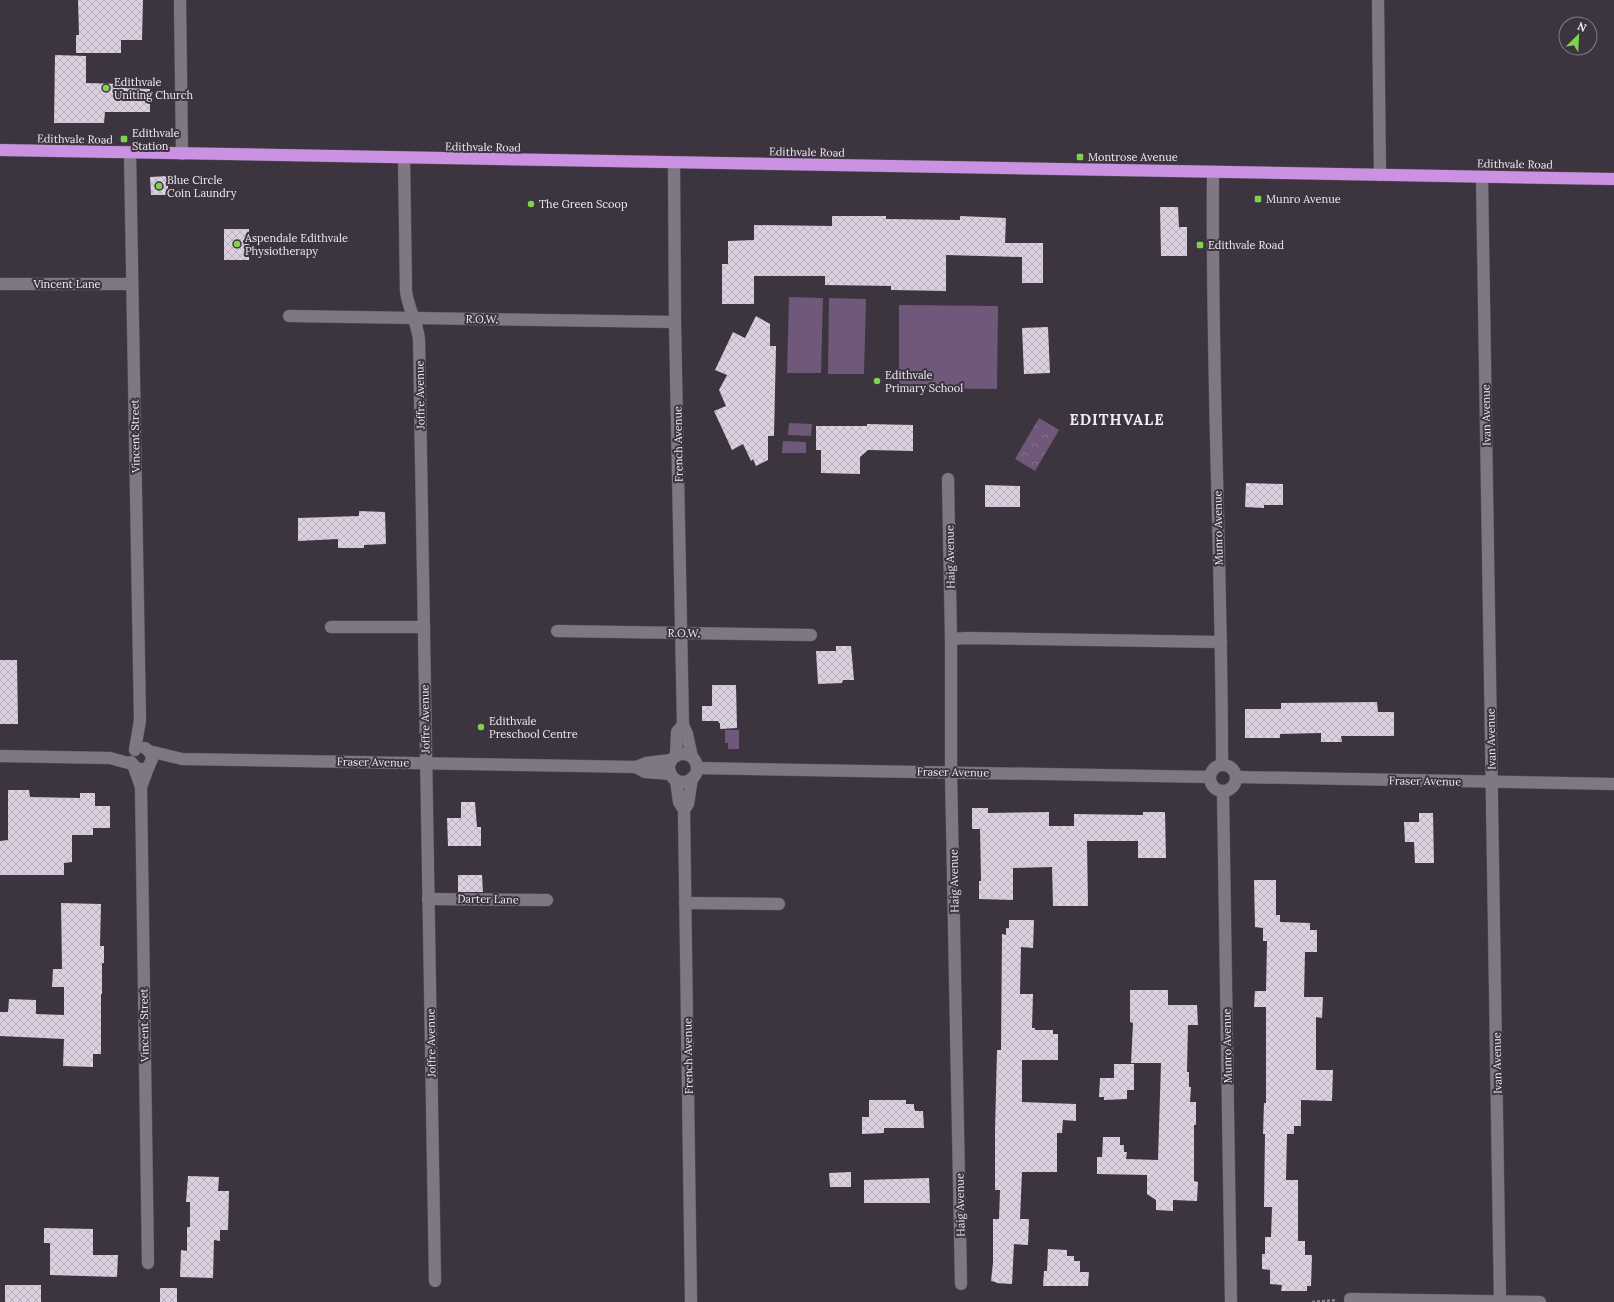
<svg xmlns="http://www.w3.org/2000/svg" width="1614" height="1302" font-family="Lora,serif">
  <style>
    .grass { fill: #6f5879 }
    .park { fill: url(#park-crowns) }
    .building { fill: url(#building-cross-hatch) }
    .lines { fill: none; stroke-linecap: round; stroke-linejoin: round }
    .minor-casing { stroke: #58525b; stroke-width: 13 }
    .highway-casing { stroke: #58525b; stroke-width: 13 }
    .path { stroke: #88818b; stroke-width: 2.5; stroke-dasharray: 3 2; stroke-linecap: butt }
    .minor { stroke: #7f7783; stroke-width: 12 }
    .highway { stroke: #cb92e3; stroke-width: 12 }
    .poi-dot { fill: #81d050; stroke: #3c343f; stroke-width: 1.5 }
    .labels { text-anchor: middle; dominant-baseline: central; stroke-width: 4; stroke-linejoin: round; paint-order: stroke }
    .poi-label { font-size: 11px; fill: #f0ebf3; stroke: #3c343f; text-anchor: start }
    .street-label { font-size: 11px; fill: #f0ebf3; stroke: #3c343f }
    .district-label { font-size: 15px; font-weight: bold; letter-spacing: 1px; fill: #f0ebf3; stroke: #3c343f }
  </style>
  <defs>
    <pattern id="park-crowns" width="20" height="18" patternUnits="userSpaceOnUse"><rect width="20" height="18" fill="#6f5879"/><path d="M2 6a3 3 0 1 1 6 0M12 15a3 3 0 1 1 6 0" fill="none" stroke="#84708c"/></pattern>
    <pattern id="building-cross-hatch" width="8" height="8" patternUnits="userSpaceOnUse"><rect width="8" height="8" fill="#dad0df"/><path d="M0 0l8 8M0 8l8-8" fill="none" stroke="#b6aeba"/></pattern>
  </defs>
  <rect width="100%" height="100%" fill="#3c343f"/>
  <g class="grass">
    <path d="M 789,297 L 823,298 L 821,373 L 787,373 Z"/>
    <path d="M 829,298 L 866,299 L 864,374 L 828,374 Z"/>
    <path d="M 899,305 L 998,306 L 997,389 L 899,388 Z"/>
    <path d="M 789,423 L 812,424 L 811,436 L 788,435 Z"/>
    <path d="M 783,441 L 806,442 L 806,453 L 782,453 Z"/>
    <path d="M 725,730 L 739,730 L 739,749 L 728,749 L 728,743 L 725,743 Z"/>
  </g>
  <path class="park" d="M 1039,418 L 1059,430 L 1035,471 L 1015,459 Z"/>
  <g class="building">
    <path d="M 78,0 L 143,0 L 142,40 L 121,40 L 121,53 L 76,53 L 76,35 L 79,35 Z"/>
    <path d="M 55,55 L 86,56 L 86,83 L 123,84 L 123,88 L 150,89 L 150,112 L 105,112 L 104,123 L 54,123 Z"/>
    <path d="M 168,176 L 168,195 L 151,195 L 150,177 Z"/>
    <path d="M 1160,207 L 1178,207 L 1179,227 L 1187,227 L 1187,256 L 1161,256 Z"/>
    <path d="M 832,216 L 886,216 L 886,219 L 960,220 L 960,216 L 1006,218 L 1005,243 L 1043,243 L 1043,283 L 1022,283 L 1022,257 L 946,255 L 946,291 L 891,290 L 891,286 L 825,285 L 825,276 L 754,276 L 754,304 L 722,304 L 722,264 L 728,264 L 728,241 L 754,240 L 754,225 L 832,226 Z"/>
    <rect x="224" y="229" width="25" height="31"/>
    <path d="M 756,316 L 770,324 L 770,346 L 776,346 L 774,436 L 768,436 L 768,460 L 756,466 L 753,459 L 751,461 L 743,444 L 732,450 L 714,411 L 726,406 L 719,390 L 727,375 L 715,370 L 733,332 L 745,338 Z"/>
    <path d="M 1048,327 L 1050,373 L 1024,374 L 1022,328 Z"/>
    <path d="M 867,424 L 913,425 L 913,451 L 868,450 L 860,457 L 860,474 L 821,473 L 821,450 L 816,450 L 816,426 L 867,426 Z"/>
    <path d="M 1246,483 L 1283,484 L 1283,505 L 1264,505 L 1264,508 L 1245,507 Z"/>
    <path d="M 985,485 L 1020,486 L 1020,507 L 985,507 Z"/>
    <path d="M 359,511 L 385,512 L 386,544 L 364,545 L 364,548 L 338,548 L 338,539 L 298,541 L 298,518 L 359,516 Z"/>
    <path d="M 836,646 L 851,646 L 854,680 L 843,680 L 842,683 L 818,684 L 816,651 L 836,651 Z"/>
    <path d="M 0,660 L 17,660 L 18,724 L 0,724 Z"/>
    <path d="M 712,685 L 736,685 L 737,728 L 720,729 L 720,723 L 719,723 L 718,721 L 702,721 L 702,706 L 712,706 Z"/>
    <path d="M 1377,702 L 1378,712 L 1394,712 L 1394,736 L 1341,736 L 1342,742 L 1321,742 L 1321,733 L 1280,734 L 1280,738 L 1245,738 L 1245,709 L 1281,709 L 1281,703 Z"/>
    <path d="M 8,790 L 29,790 L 30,797 L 80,798 L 80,793 L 95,793 L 95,806 L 110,806 L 110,828 L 93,828 L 93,835 L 72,835 L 72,862 L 64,863 L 64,875 L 0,875 L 0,841 L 8,840 Z"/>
    <path d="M 461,802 L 475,802 L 477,827 L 481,827 L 481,846 L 448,846 L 447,818 L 461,818 Z"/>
    <path d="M 972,808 L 988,808 L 988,813 L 1049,812 L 1049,826 L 1074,826 L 1074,814 L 1143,815 L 1143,812 L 1165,812 L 1166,858 L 1138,858 L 1138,841 L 1087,841 L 1088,906 L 1053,906 L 1052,867 L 1013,868 L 1013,900 L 979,899 L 979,881 L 981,881 L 980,829 L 972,829 Z"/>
    <path d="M 1419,813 L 1433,813 L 1434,863 L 1415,863 L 1414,842 L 1405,842 L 1404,822 L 1419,822 Z"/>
    <path d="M 458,875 L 482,875 L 483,892 L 458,892 Z"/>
    <path d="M 1254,880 L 1276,880 L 1276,915 L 1280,915 L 1280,922 L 1310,923 L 1310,930 L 1317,930 L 1317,952 L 1305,952 L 1304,997 L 1323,997 L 1322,1018 L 1316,1017 L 1316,1070 L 1333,1070 L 1332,1101 L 1301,1100 L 1301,1126 L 1294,1126 L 1294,1134 L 1287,1134 L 1286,1180 L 1298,1180 L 1298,1241 L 1305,1241 L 1305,1255 L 1312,1255 L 1311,1286 L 1307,1286 L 1307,1291 L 1281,1291 L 1282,1285 L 1270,1284 L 1270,1270 L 1262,1269 L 1262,1254 L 1265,1254 L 1265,1237 L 1271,1237 L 1272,1207 L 1264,1207 L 1265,1134 L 1263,1134 L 1264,1103 L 1266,1103 L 1266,1007 L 1254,1007 L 1255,991 L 1266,991 L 1267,941 L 1263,941 L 1263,928 L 1255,927 Z"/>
    <path d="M 61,903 L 101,904 L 100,946 L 104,946 L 104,963 L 102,963 L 102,994 L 101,994 L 101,1054 L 93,1054 L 93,1067 L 63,1066 L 64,1039 L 0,1036 L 0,1012 L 8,1012 L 9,999 L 36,1000 L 36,1014 L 64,1015 L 64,987 L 52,987 L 53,969 L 62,969 Z"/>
    <path d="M 1009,920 L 1034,920 L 1033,948 L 1021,947 L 1020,994 L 1033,994 L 1032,1028 L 1035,1028 L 1035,1030 L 1053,1030 L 1053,1034 L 1058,1034 L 1058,1060 L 1022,1060 L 1022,1102 L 1076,1104 L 1076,1121 L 1063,1120 L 1062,1133 L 1057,1133 L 1057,1172 L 1022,1172 L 1020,1219 L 1029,1219 L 1028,1245 L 1014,1244 L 1012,1284 L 996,1283 L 996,1282 L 991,1281 L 993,1263 L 993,1219 L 999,1219 L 1000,1190 L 995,1190 L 995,1131 L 997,1050 L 1001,1050 L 1002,934 L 1006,935 L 1006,928 L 1009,928 Z"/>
    <path d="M 1130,990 L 1168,990 L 1168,1005 L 1197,1005 L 1198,1025 L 1188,1025 L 1187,1072 L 1189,1072 L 1189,1087 L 1191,1087 L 1190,1102 L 1196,1102 L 1196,1125 L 1194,1125 L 1194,1181 L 1198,1182 L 1197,1201 L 1173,1200 L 1173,1211 L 1156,1210 L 1156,1200 L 1147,1194 L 1147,1175 L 1097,1174 L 1097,1157 L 1102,1157 L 1103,1137 L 1120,1137 L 1120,1145 L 1124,1145 L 1124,1152 L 1127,1152 L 1126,1159 L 1158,1160 L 1161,1063 L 1131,1063 L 1133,1023 L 1130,1022 Z"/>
    <path d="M 1114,1064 L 1134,1064 L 1134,1090 L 1127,1090 L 1127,1099 L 1104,1100 L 1104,1097 L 1099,1097 L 1100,1078 L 1114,1078 Z"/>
    <path d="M 869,1100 L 906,1100 L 906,1104 L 914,1104 L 914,1109 L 915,1109 L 915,1111 L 923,1111 L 924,1128 L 884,1128 L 884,1133 L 862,1134 L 862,1117 L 869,1117 Z"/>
    <path d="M 851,1172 L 851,1187 L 830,1187 L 829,1173 Z"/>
    <path d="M 188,1176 L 219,1177 L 218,1191 L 229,1191 L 228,1230 L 220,1230 L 220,1241 L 214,1240 L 213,1278 L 180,1277 L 181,1250 L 187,1251 L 187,1227 L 190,1227 L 190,1202 L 186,1202 Z"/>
    <path d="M 929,1178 L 930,1203 L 864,1203 L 864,1180 Z"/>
    <path d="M 44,1228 L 93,1229 L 93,1255 L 118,1255 L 117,1277 L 50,1275 L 50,1243 L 44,1243 Z"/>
    <path d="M 1048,1249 L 1067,1250 L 1067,1256 L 1074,1256 L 1074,1261 L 1080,1261 L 1080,1272 L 1089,1272 L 1088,1286 L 1043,1286 L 1044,1271 L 1047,1271 Z"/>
    <rect x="5" y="1285" width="36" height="17"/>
    <rect x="160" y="1288" width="17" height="14"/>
  </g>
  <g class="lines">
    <defs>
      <g id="minor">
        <path d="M 180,0 L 182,154"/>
        <path d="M 1378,0 L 1380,175"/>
        <path d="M 130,153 L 140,720 L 135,750"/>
        <path d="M 404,158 L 406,291 C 408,308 417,322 419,339 L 435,1281"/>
        <path d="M 674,163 L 675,322 L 683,725 L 687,734 L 692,757"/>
        <path d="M 1213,172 C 1211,369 1222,567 1222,764"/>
        <path d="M 1482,177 L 1500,1302"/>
        <path d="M 2,284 L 132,284"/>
        <path d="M 289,316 L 675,322"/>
        <path d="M 948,479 L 951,639 L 951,772 L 961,1284"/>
        <path d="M 331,627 L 424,627"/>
        <path d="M 557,631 L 811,635"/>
        <path d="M 951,639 L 967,638 L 1221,642"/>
        <path d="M 149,751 L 182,759 L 636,767 L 646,763 L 671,760"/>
        <circle cx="683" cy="768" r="14"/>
        <path d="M 0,756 L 110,758 L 132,764"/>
        <path d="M 676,756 L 677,732 L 683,725"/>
        <path d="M 131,762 L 137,769 L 144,769 L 148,768"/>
        <circle cx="1223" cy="778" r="13"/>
        <path d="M 134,767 L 141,787 L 148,1263"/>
        <path d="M 636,767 L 645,772 L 671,774"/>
        <path d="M 697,768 L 1209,777"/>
        <path d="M 1237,777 L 1614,784"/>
        <path d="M 676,780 L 679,802 L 684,810 L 691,1302"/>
        <path d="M 141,787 L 148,768 L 152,759 L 150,752 L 145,748"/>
        <path d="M 1223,791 L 1231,1302"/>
        <path d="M 684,810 L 688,804 L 692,778"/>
        <path d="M 428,899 L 547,900"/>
        <path d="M 685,903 L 779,904"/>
        <path d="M 1350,1299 L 1540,1302"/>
      </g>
      <path id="highway" d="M 0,150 L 1614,179"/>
    </defs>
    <use href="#minor" class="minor-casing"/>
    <use href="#highway" class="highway-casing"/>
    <path class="path" d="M 1312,1302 L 1337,1300"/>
    <use href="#minor" class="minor"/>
    <use href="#highway" class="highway"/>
  </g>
  <g class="poi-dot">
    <circle cx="106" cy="88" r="4"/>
    <rect x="120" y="135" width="8" height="8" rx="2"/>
    <rect x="1076" y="153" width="8" height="8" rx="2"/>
    <circle cx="159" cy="186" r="4"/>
    <rect x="1254" y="195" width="8" height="8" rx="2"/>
    <circle cx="531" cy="204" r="4"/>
    <circle cx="237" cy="244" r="4"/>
    <rect x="1196" y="241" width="8" height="8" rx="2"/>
    <circle cx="877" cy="381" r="4"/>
    <circle cx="481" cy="727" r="4"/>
  </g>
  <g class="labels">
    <g class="poi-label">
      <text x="114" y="82">Edithvale<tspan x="114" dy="13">Uniting Church</tspan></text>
      <text x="132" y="133">Edithvale<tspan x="132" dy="13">Station</tspan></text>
      <text x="1088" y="157">Montrose Avenue</text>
      <text x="167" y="180">Blue Circle<tspan x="167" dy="13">Coin Laundry</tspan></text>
      <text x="1266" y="199">Munro Avenue</text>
      <text x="539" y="204">The Green Scoop</text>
      <text x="245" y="238">Aspendale Edithvale<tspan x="245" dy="13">Physiotherapy</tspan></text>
      <text x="1208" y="245">Edithvale Road</text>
      <text x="885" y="375">Edithvale<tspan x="885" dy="13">Primary School</tspan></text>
      <text x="489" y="721">Edithvale<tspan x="489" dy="13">Preschool Centre</tspan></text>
    </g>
    <g class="street-label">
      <text transform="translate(75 139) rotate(1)">Edithvale Road</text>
      <text transform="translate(483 147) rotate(1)">Edithvale Road</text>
      <text transform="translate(807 152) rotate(1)">Edithvale Road</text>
      <text transform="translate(1515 164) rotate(1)">Edithvale Road</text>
      <text x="67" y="284">Vincent Lane</text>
      <text transform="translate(482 319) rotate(1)">R.O.W.</text>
      <text transform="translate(420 395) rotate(-91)">Joffre Avenue</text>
      <text transform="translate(1486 415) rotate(-91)">Ivan Avenue</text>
      <text transform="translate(135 436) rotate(-91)">Vincent Street</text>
      <text transform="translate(678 444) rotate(-91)">French Avenue</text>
      <text transform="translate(1218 528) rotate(-91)">Munro Avenue</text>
      <text transform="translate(950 557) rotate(-91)">Haig Avenue</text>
      <text transform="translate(684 633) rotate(1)">R.O.W.</text>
      <text transform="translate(425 719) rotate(-91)">Joffre Avenue</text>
      <text transform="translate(1491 739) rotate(-91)">Ivan Avenue</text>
      <text transform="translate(373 762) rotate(1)">Fraser Avenue</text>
      <text transform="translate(953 772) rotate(1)">Fraser Avenue</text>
      <text transform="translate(1425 781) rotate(1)">Fraser Avenue</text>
      <text transform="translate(954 881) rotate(-91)">Haig Avenue</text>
      <text transform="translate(488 899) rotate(1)">Darter Lane</text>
      <text transform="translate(144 1025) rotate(-91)">Vincent Street</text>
      <text transform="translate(431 1043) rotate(-91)">Joffre Avenue</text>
      <text transform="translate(1227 1046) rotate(-91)">Munro Avenue</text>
      <text transform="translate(688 1056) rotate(-91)">French Avenue</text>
      <text transform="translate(1497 1063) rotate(-91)">Ivan Avenue</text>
      <text transform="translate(960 1205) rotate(-91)">Haig Avenue</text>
    </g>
    <g class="district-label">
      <text x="1117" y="419">EDITHVALE</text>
    </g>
  </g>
  <g transform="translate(1578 36) rotate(24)"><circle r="19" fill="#3c343f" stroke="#847d87"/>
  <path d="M0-3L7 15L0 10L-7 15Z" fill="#81d050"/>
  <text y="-6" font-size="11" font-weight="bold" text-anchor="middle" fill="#f0ebf3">N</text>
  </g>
</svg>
